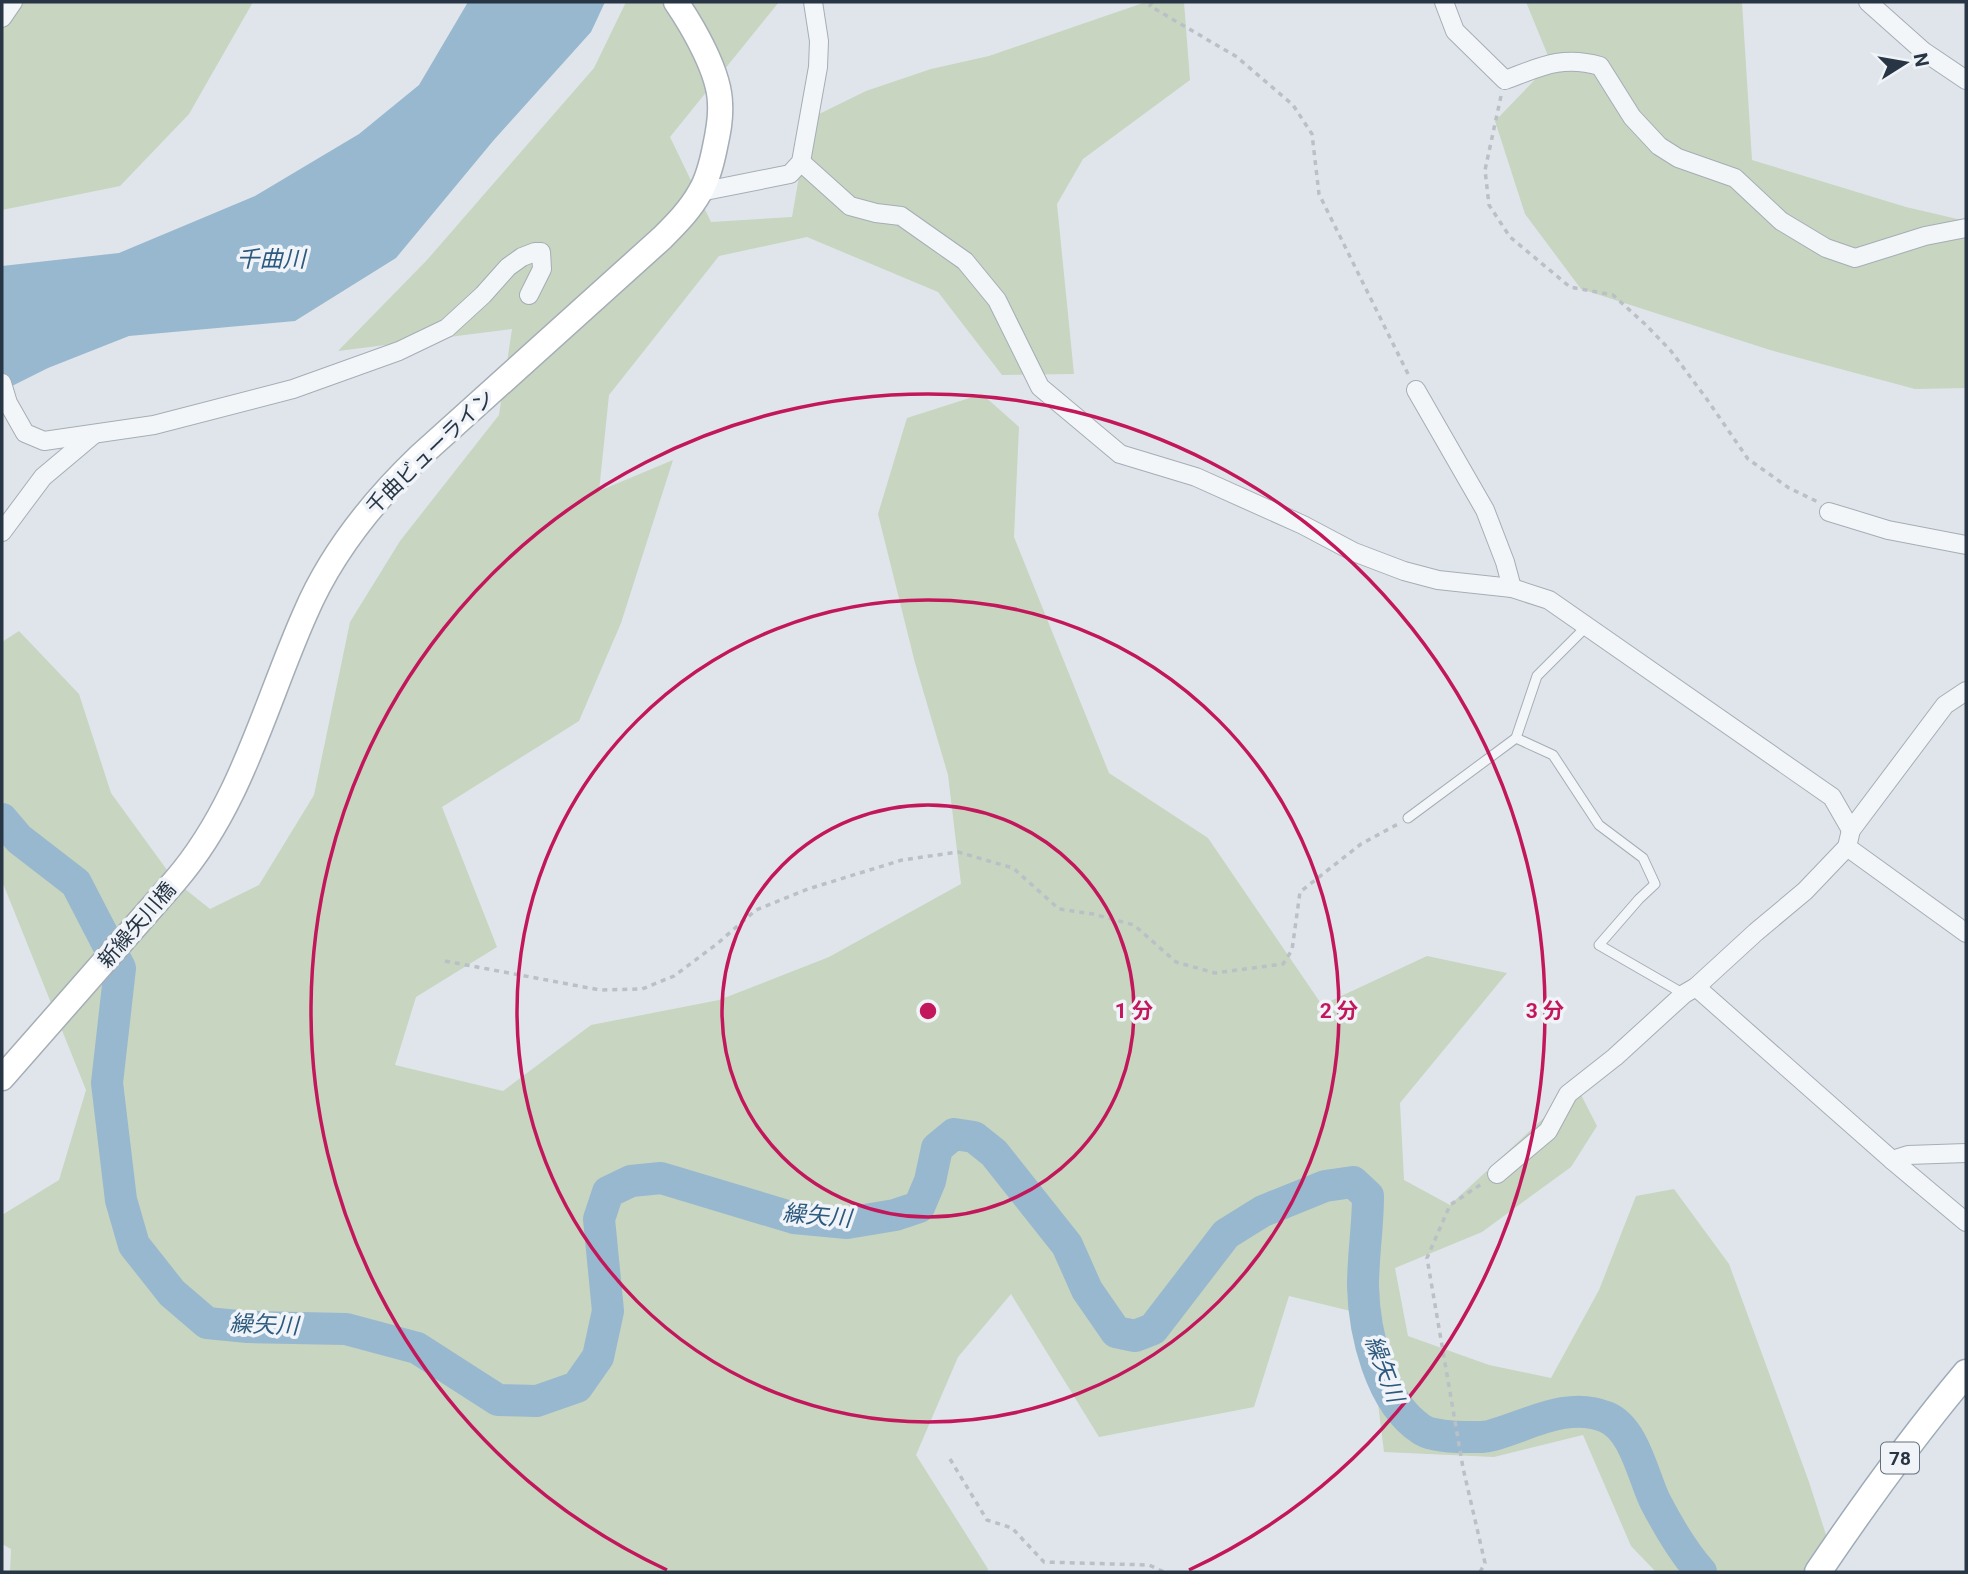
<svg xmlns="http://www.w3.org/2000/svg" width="1968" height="1574" font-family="Roboto,'Noto Sans JP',sans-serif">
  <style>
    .green { fill: #c8d5c0 }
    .water { fill: #97b8cf }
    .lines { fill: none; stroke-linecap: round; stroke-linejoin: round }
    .river { stroke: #97b8cf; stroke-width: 32 }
    .lane-casing { stroke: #a5adb6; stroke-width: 11 }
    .street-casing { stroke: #a5adb6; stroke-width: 20 }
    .secondary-casing { stroke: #a5adb6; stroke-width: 27 }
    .primary-casing { stroke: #9eabb8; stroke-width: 29 }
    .path { stroke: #bac0c6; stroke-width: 3.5; stroke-dasharray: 5 5; stroke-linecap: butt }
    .lane { stroke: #f3f6f8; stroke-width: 9 }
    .street { stroke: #f3f6f8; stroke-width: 18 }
    .secondary { stroke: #fff; stroke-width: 24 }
    .primary { stroke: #fff; stroke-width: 26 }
    .ring { fill: none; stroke: #c2185b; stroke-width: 3.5 }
    .labels { text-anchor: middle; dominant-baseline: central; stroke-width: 7; stroke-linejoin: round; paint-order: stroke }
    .shield { fill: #f0f4f8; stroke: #636e7a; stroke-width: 2 }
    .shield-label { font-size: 19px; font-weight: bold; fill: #273544 }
    .street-label { font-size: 21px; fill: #273544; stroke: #f0f4f8 }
    .water-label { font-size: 23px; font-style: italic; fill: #2c597d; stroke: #f0f4f8 }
    .centre { fill: #c2185b; stroke: #f0f4f8; stroke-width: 3.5 }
    .ring-label { font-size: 21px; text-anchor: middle; font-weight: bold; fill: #c2185b; stroke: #f0f4f8; stroke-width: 7; stroke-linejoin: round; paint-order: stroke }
  </style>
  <rect width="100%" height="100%" fill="#e0e5eb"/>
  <g class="green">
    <path d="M 2,2 L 253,2 L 189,114 L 120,186 L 2,210 Z"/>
    <path d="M 626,2 L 779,2 L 670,137 L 711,222 L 792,217 L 809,119 L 866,91 L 931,69 L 989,56 L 1146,2 L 1184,2 L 1190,80 L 1083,159 L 1057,204 L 1074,374 L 1002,375 L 938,292 L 807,237 L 719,256 L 609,395 L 599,491 L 673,460 L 621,623 L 579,721 L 442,807 L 497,947 L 416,997 L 395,1065 L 503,1091 L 591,1025 L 719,1000 L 829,957 L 961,884 L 948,775 L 915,663 L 878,514 L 907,418 L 982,394 L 1019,427 L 1014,537 L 1109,773 L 1208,838 L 1322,1005 L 1427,956 L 1507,973 L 1400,1103 L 1404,1180 L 1450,1205 L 1577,1087 L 1597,1126 L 1571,1167 L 1482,1232 L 1395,1268 L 1408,1336 L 1489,1365 L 1551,1378 L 1599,1290 L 1636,1196 L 1674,1189 L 1729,1264 L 1809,1482 L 1838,1572 L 1656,1572 L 1631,1546 L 1583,1435 L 1494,1457 L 1384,1452 L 1367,1315 L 1289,1296 L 1254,1407 L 1099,1437 L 1011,1294 L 958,1357 L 916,1455 L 988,1569 L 987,1572 L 10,1572 L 11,1549 L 2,1544 L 2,1215 L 59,1180 L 86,1090 L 2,881 L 2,642 L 19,631 L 79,694 L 111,793 L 175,881 L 210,909 L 259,885 L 314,795 L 350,622 L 400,541 L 499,415 L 512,329 L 338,351 L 427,260 L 594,68 Z"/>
    <path d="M 1526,2 L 1742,2 L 1752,160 L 1906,207 L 1966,221 L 1966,388 L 1915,389 L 1770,350 L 1581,289 L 1525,214 L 1495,121 L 1551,63 Z"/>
  </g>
  <path class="water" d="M 468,2 L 605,2 L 591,32 L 493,141 L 396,258 L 295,321 L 129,336 L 48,368 L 2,391 L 2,266 L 119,253 L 255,196 L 359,134 L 419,85 Z"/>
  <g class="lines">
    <path class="river" d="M 2,819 L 19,839 L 76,883 L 120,968 L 107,1083 L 121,1200 L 134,1245 L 172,1293 L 207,1323 L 248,1327 L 346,1329 L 417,1348 L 498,1400 L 537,1401 L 577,1387 L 598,1357 L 608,1311 L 599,1219 L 608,1192 L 631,1181 L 661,1178 L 794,1218 L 847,1223 L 895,1215 L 919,1207 L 930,1181 L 937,1148 L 954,1134 L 974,1137 L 994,1153 L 1067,1245 L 1087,1290 L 1116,1332 L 1135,1336 L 1153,1329 L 1226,1234 L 1263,1211 L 1325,1186 L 1353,1182 L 1368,1196 C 1368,1226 1363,1256 1363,1286 C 1364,1332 1380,1402 1421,1429 C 1430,1436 1455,1437 1467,1437 C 1476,1437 1485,1438 1493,1435 C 1529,1425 1568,1401 1606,1417 C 1634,1428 1643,1476 1655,1501 C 1668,1526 1683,1552 1701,1572"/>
    <defs>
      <g id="lane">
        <path d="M 1516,738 L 1553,755 L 1599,825 L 1643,858 L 1655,884 L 1639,899 L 1599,945 L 1684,994"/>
        <path d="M 1408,818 L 1516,738 L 1537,676 L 1586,627"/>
      </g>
      <g id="street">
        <path d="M 1444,2 L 1455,31 L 1505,80 C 1540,67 1562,55 1600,66 L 1632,117 L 1659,146 L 1678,158 L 1735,178 L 1781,221 L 1826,248 L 1855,258 L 1925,236 L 1966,228"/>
        <path d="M 1868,2 L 1923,51 L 1966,80"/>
        <path d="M 2,18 L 13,2"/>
        <path d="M 801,162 L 850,206 L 876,213 L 901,216 L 965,261 L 997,300 L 1040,387 L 1120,454 L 1196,477 L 1303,525 L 1354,552 L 1404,571 L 1438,580 L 1512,588 L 1549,600 L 1832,797 L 1851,830"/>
        <path d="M 700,192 L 790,174 L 801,162 L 818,67 L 819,41 L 813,2"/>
        <path d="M 2,383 L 8,403 L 25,433 L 44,441 L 154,425 L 293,389 L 399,351 L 447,328 L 483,295 L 508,267 L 522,257 L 535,252 L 541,252 L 542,269 L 529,295"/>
        <path d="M 1416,390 L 1485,510 L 1505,562 L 1512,588"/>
        <path d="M 1829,512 L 1888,530 L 1966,545"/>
        <path d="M 2,532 L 43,477 L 93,435"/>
        <path d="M 1847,847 L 1966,933"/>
        <path d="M 1696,987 L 1892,1160 L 1966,1222"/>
        <path d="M 1892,1160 L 1908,1155 L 1966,1153"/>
        <path d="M 1497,1174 L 1548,1131 L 1568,1094 L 1615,1057 L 1684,994 L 1696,987 L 1756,932 L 1805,891 L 1847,847 L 1851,830 L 1945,705 L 1966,691"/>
      </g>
      <path id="secondary" d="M 2,1078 L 175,881 C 241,805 265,704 305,614 C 331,553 373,501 420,456 L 662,238 C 676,224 690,210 700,192 C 708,179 712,162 715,147 C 718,133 721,119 720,104 C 720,73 693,27 676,2"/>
      <path id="primary" d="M 1818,1572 C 1864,1504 1913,1436 1966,1373"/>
    </defs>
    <use href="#lane" class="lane-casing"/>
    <use href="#street" class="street-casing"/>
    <use href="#secondary" class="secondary-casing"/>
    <use href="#primary" class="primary-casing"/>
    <g class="path">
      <path d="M 1152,2 L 1150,6 L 1237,57 L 1293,105 L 1312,134 L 1319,194 L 1409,376"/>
      <path d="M 1501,96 L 1485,170 L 1489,205 L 1510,237 L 1570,287 L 1613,295 L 1646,325 L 1671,351 L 1706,398 L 1748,459 L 1789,488 L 1818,502"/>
      <path d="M 445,961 L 600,990 L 642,989 L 674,976 L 718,943 L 756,910 L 808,889 L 902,860 L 958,852 L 1013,868 L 1059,909 L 1093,914 L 1134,925 L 1176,962 L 1215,973 L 1283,964 L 1292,950 L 1300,892 L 1361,844 L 1398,824"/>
      <path d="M 950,1459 L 987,1520 L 1012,1528 L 1044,1562 L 1149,1565 L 1164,1572"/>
      <path d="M 1480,1572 L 1485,1563 L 1463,1468 L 1427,1258 L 1450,1205 L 1483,1183"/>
    </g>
    <use href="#lane" class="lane"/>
    <use href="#street" class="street"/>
    <use href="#secondary" class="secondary"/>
    <use href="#primary" class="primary"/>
  </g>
  <g class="ring">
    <circle cx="928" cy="1011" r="206"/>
    <circle cx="928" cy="1011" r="411"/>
    <path d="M667 1570A617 617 0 1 1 1189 1570"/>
  </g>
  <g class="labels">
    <rect class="shield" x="1881" y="1442.5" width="38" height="31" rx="5"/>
    <g class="shield-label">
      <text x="1900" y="1458">78</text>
    </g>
    <g class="street-label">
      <text transform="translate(430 452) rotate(-44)">千曲ビューライン</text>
      <text transform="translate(137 925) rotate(-49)">新繰矢川橋</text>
    </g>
    <g class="water-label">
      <text x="271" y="259">千曲川</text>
      <text transform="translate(817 1216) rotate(5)">繰矢川</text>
      <text transform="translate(264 1325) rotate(2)">繰矢川</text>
      <text transform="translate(1384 1369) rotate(69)">繰矢川</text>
    </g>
  </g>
  <circle cx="928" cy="1011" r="10" class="centre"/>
  <g class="ring-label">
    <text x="1134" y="1018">1 分</text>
    <text x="1339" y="1018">2 分</text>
    <text x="1545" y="1018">3 分</text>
  </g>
  <rect width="1968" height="1574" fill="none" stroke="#273544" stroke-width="7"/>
  <g transform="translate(1905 63) rotate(79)" stroke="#f0f4f8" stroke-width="5" paint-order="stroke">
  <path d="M0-5L12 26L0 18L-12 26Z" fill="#273544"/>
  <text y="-10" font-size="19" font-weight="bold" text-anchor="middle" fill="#273544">N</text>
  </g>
</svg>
